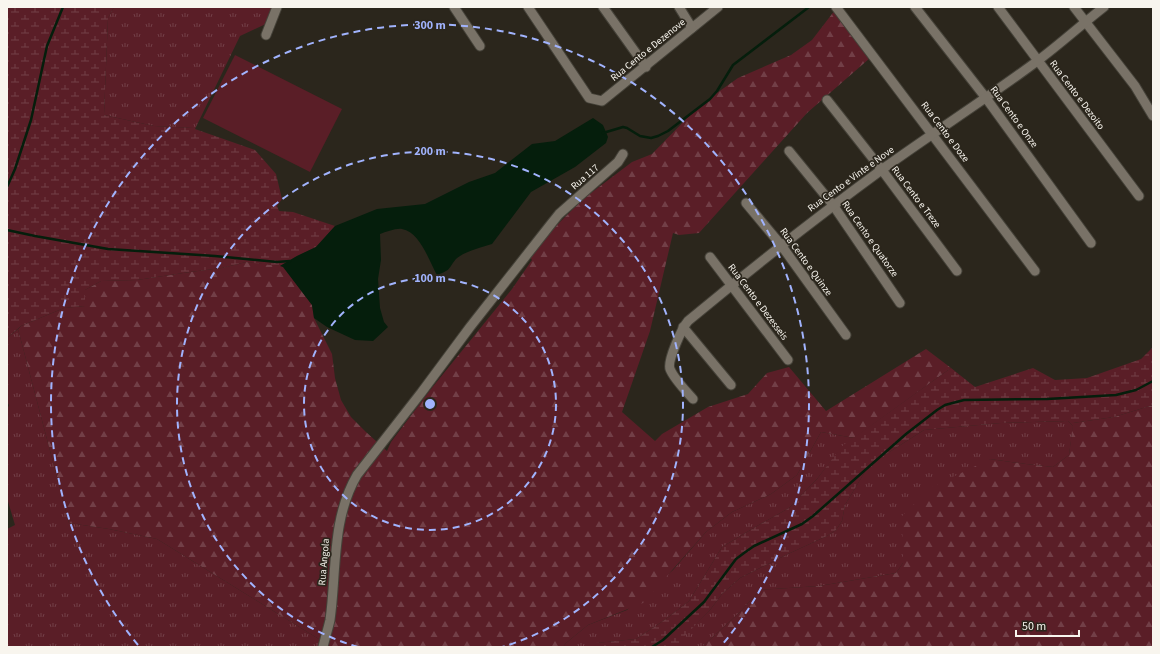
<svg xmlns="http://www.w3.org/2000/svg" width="1160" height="654" font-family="'Source Sans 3',sans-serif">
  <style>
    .grass { fill: url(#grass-tufts) }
    .forest { fill: url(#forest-firs) }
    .wetland { fill: url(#wetland-marsh) }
    .pitch { fill: #5a1e27 }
    .water { fill: #051e0c }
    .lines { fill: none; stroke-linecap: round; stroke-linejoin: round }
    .stream { stroke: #051e0c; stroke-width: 2.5 }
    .minor-casing { stroke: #454239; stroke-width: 11 }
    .minor { stroke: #797267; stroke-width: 9 }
    .ring { fill: none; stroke: #a1b3fd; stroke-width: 2; stroke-dasharray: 7 5 }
    .labels { text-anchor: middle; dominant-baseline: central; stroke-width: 3.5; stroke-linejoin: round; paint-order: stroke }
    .street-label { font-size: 10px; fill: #f8f5ee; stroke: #2b261c }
    .centre { fill: #a1b3fd; stroke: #2b261c; stroke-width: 2 }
    .ring-label { font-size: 12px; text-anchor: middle; font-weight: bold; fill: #a1b3fd; stroke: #2b261c; stroke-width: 3.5; stroke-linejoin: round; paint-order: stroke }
  </style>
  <defs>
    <pattern id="grass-tufts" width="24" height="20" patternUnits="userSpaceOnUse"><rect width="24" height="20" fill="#5a1e27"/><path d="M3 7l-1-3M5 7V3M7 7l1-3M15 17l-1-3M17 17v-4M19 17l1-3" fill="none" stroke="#723f47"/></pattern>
    <pattern id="forest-firs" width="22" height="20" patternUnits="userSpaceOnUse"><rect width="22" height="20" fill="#5a1e27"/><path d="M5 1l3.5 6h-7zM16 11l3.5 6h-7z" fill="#723f47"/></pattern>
    <pattern id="wetland-marsh" width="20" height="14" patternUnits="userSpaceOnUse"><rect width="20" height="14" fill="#5a1e27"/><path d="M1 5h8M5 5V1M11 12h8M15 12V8" fill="none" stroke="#723f47"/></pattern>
  </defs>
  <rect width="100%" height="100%" fill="#2b261c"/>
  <g class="grass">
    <path d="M 114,7 L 276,7 L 270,22 L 240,36 L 195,129 L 194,128 L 154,126 L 104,115 L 108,18 Z"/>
    <path d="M 18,329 L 69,523 L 109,529 L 157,539 L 322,641 L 322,647 L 7,647 L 7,529 L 15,525 L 7,498 L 7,410 L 9,405 L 7,402 L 7,338 Z"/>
    <path d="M 1068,421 L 1073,426 L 1069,455 L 1053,467 L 1026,464 L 990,459 L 903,551 L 903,563 L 896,573 L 819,586 L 760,590 L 739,613 L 702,647 L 684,647 L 679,641 L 710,610 L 722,594 L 740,578 L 788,554 L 827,536 L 836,530 L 842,521 L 845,505 L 869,465 L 924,430 L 1001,423 Z"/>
    <path d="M 821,432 L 854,438 L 842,447 L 817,479 L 789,508 L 757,526 L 722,547 L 689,601 L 666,619 L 636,639 L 597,643 L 594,647 L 563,647 L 566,643 L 588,625 L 627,610 L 673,570 L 706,532 L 732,512 L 771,494 L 797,475 Z"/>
  </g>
  <g class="forest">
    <path d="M 835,10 L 870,58 L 807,113 L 699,233 L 679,235 L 673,233 L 650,331 L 622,412 L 655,441 L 662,434 L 708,407 L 748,394 L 767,373 L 789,367 L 826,411 L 926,349 L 951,368 L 854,438 L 821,432 L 797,475 L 771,494 L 732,512 L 706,532 L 643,603 L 588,625 L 566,643 L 563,647 L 322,647 L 322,641 L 157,539 L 109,529 L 69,523 L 18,329 L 21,326 L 64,308 L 85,306 L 85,290 L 101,281 L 137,280 L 190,272 L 222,268 L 246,262 L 283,266 L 312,305 L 314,318 L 332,354 L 335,378 L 341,400 L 351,417 L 366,432 L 387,451 L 391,442 L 431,389 L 512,289 L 532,260 L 528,254 L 583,199 L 632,162 L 652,154 L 694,111 L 714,95 L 738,78 L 791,55 L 812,40 Z"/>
    <path d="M 1153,405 L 1153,647 L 702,647 L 739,613 L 760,590 L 819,586 L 896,573 L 903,563 L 902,516 L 932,487 L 990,459 L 1026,464 L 1053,467 L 1069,455 L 1073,423 L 1114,417 Z"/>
  </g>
  <g class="wetland">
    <path d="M 7,7 L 114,7 L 108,18 L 104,115 L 154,126 L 195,128 L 195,129 L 255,150 L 276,174 L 282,199 L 277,206 L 279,211 L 293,212 L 335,226 L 316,247 L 297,256 L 280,266 L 246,262 L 222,268 L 190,272 L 137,280 L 101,281 L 85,290 L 85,306 L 64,308 L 21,326 L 7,338 Z"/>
    <path d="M 1153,347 L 1153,405 L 1114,417 L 1073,423 L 1073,426 L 1068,421 L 1001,423 L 924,430 L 869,465 L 845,505 L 842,521 L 836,530 L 827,536 L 788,554 L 740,578 L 722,594 L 710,610 L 680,641 L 684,647 L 594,647 L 596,643 L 636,639 L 666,619 L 689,601 L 722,547 L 757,526 L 789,508 L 817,479 L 842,446 L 951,368 L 975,387 L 1033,368 L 1055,380 L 1087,378 L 1141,359 Z"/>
  </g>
  <path class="pitch" d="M 235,55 L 342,109 L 310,172 L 203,118 Z"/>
  <path class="water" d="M 593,118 L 603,125 L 608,137 L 606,143 L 575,167 L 531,192 L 492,244 C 482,247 463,252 456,259 C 448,269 451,270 437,275 C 429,261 420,232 402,229 C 396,228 386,232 380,234 L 381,260 L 378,279 L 380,308 L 384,322 L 388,327 L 373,341 L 355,340 L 327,327 L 314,318 L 312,305 L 283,267 L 280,266 L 297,256 L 316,247 L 335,226 L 377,209 L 425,204 L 469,182 L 495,173 L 532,144 L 555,141 Z"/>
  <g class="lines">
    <g class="stream">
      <path d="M 603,133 L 623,127 L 627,128 L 640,136 L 651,138 L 658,136 L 668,131 L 710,99 L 717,91 L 733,65 L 809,7"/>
      <path d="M 7,187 L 15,169 L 31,120 L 47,46 L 63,7"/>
      <path d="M 7,230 L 35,236 L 108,249 L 215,256 L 277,262 L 290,261"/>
      <path d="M 652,647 L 663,640 L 704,602 L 736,559 L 744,553 L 754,546 L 802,524 L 813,516 L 906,434 L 937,410 L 945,405 L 964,400 L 1047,399 L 1116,395 L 1136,390 L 1153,381"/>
    </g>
    <defs>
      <g id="minor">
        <path d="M 454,7 L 480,46"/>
        <path d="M 528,7 L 589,98 L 602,101 L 718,7"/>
        <path d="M 603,7 L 646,67"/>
        <path d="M 679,7 L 692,28"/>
        <path d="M 836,7 L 1035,271"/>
        <path d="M 915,7 L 986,98 L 1091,243"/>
        <path d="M 998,7 L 1139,196"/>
        <path d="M 1074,7 L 1135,86 L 1153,116"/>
        <path d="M 266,35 L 277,7"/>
        <path d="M 827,100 L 882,170 L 957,271"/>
        <path d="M 789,151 L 833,205 L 900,303"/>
        <path d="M 746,203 L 781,245 L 846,335"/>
        <path d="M 710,257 L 788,360"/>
        <path d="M 683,327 L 731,385"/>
        <path d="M 693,399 C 686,391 674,379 670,369 C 667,361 682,328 688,321 C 752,268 817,217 884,168 C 934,132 986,99 1036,62 C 1059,45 1081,25 1104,7"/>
        <path d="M 323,647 C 325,638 328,629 330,620 C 337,571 331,520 357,475 L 421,393 L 470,327 L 551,224 L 559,214 L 618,162 L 623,154"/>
      </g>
    </defs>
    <use href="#minor" class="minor-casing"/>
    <use href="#minor" class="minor"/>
  </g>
  <g class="ring">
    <circle cx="430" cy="404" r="126"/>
    <path d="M358 647A253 253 0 1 1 502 647"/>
    <path d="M138 645A379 379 0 1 1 722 645"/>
  </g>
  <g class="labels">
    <g class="street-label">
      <text transform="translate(648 50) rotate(-39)">Rua Cento e Dezenove</text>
      <text transform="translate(1077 95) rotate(53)">Rua Cento e Dezoito</text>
      <text transform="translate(1014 117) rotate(54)">Rua Cento e Onze</text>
      <text transform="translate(945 132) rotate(53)">Rua Cento e Doze</text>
      <text transform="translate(585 177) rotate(-41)">Rua 117</text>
      <text transform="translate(851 179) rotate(-36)">Rua Cento e Vinte e Nove</text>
      <text transform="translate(916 197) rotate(53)">Rua Cento e Treze</text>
      <text transform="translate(870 239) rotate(55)">Rua Cento e Quatorze</text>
      <text transform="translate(806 262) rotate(54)">Rua Cento e Quinze</text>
      <text transform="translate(758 302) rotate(53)">Rua Cento e Dezesseis</text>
      <text transform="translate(324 562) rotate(-85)">Rua Angola</text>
    </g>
  </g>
  <circle cx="430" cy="404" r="6" class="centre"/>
  <g class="ring-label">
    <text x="430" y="29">300 m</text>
    <text x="430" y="155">200 m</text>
    <text x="430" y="282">100 m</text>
  </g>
  <rect width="1160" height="654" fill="none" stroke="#f8f5ee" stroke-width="16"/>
  <path d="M1016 630v6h63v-6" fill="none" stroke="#f8f5ee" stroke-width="2"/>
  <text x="1022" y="630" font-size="12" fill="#f8f5ee" stroke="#2b261c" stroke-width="3" paint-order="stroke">50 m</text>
</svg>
